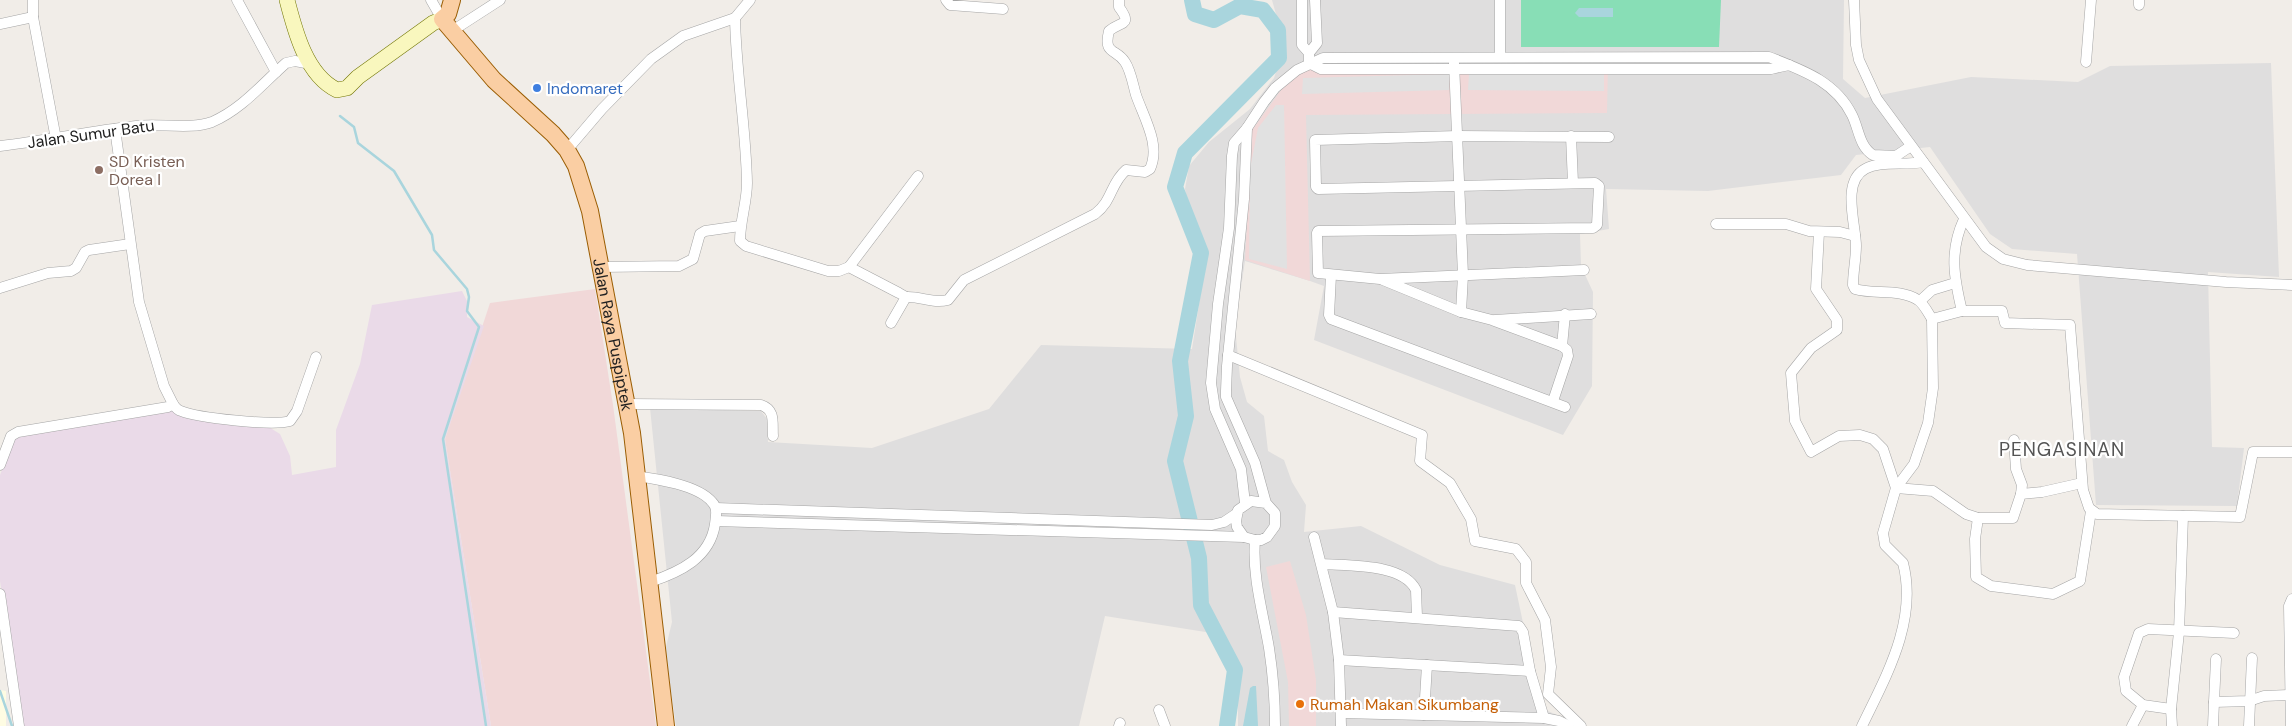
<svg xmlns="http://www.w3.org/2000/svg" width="2292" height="726" font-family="'DM Sans',sans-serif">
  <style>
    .residential { fill: #dfdede }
    .commercial { fill: #f1d8d8 }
    .industrial { fill: #eadae8 }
    .education { fill: #fefce3 }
    .pitch { fill: #88deb6 }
    .parking { fill: #e1e1e1 }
    .water { fill: #a9d5dd }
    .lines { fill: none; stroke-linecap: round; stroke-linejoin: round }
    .stream { stroke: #a9d5dd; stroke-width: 2.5 }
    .river { stroke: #a9d5dd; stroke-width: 16 }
    .street-casing { stroke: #a5a5a5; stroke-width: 11 }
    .secondary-casing { stroke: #747807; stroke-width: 16 }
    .primary-casing { stroke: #9a5d03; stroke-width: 18 }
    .street { stroke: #fff; stroke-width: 10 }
    .secondary { stroke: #f9f7be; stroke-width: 15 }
    .primary { stroke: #facea3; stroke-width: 16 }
    .shop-dot { fill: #3f7fe0; stroke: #fff; stroke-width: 2 }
    .education-dot { fill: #8d6e63; stroke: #fff; stroke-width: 2 }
    .food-dot { fill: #e8710a; stroke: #fff; stroke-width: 2 }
    .labels { text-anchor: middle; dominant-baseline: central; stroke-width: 4.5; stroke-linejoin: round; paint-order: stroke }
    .shop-label { font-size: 16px; fill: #366cbe; stroke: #fff; text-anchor: start }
    .street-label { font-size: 16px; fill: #212121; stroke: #fff }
    .education-label { font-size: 16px; fill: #785e54; stroke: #fff; text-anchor: start }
    .food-label { font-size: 16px; fill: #c56008; stroke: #fff; text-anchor: start }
    .quarter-label { font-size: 19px; letter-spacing: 1px; fill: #545454; stroke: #fff }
  </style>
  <rect width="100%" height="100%" fill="#f1ede8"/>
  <path class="residential" d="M 1272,0 L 1844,0 L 1843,79 L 1865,98 L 1971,77 L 2078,82 L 2110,66 L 2271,63 L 2279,277 L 2208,272 L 2212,447 L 2244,448 L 2237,506 L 2096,505 L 2077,254 L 2012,249 L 1990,234 L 1930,147 L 1856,155 L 1841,175 L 1708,191 L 1606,189 L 1609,229 L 1580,234 L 1581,266 L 1593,292 L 1592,386 L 1563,435 L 1314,340 L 1324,286 L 1310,281 L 1245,261 L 1235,327 L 1240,377 L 1247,402 L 1264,416 L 1268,451 L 1284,460 L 1292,482 L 1306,505 L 1304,532 L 1361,526 L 1440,565 L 1515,585 L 1541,708 L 1582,726 L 1238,726 L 1238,667 L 1218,634 L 1105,616 L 1079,726 L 676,726 L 665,651 L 672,622 L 650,408 L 761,411 L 767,419 L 768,442 L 872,448 L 989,409 L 1041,345 L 1192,349 L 1207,253 L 1189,211 L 1185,189 L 1189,166 L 1209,142 L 1250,109 L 1274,78 L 1285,46 Z"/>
  <g class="commercial">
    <path d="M 1608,64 L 1607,113 L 1306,115 L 1310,281 L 1245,260 L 1252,130 L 1281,90 L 1304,70 Z"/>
    <path d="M 595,289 L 613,405 L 656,726 L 491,726 L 445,439 L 490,303 Z"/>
    <path d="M 1290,561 L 1306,615 L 1316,680 L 1316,726 L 1289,726 L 1288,682 L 1266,567 Z"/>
  </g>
  <path class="industrial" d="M 462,291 L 467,301 L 467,317 L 484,326 L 445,439 L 491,726 L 22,726 L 0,581 L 0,475 L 15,437 L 168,408 L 264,424 L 280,434 L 290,456 L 292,475 L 336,467 L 336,430 L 360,364 L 372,305 Z"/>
  <path class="education" d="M 0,690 L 6,691 L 6,726 L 0,726 Z"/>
  <path class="pitch" d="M 1521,0 L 1721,0 L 1719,47 L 1521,47 Z"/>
  <g class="parking">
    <path d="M 1449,74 L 1449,90 L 1302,94 L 1303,78 Z"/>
    <path d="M 1469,74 L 1604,74 L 1604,91 L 1468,90 Z"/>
    <path d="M 1276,105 L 1284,105 L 1287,269 L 1249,259 L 1250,169 L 1258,128 Z"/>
  </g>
  <g class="water">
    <path d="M 1579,8 L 1613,8 L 1613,17 L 1579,17 L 1575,13 Z"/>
    <path d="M 1253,686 L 1256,686 L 1258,726 L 1243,726 L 1250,688 Z"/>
  </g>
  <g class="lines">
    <g class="stream">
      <path d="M 340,116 L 354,127 L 358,143 L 394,171 L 432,235 L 434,250 L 467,289 L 469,297 L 467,311 L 479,327 L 443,439 L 486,726"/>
      <path d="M 0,691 L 12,726"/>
    </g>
    <path class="river" d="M 1192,0 L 1195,14 L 1214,20 L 1240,6 L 1263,10 L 1278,30 L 1279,58 L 1185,153 L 1175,187 L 1201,253 L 1180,361 L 1186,416 L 1175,461 L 1199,558 L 1201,605 L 1235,670 L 1227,726"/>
    <defs>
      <g id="street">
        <path d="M 33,0 L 33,17 L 56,139"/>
        <path d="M 237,0 L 276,72"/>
        <path d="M 431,0 L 442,19"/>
        <path d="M 946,0 L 950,5 L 1003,9"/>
        <path d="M 1302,0 L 1302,45 L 1309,53 L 1309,63"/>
        <path d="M 1500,0 L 1500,57"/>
        <path d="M 1854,0 L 1856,45 L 1859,60 L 1877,99 L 1986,247 L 2003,259 L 2027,265 L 2226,282 L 2292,285"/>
        <path d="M 2139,0 L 2139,5"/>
        <path d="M 735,18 C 736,73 746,128 747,183 C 747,202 740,221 740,241 L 746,246 L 828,271 L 839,271 L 849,267 L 899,293 L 906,297 L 891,323"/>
        <path d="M 0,24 L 33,17"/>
        <path d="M 452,31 L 500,0"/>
        <path d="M 1309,53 L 1317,43 L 1315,0"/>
        <path d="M 2086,62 L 2091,0"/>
        <path d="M 1309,63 L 1321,69 L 1771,69 L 1789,65"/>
        <path d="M 1454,63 L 1463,275 L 1461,312"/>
        <path d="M 1247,128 L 1244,199 L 1227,366 L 1226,391 L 1226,397 L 1255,463 L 1266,503 L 1275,513 L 1275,526 L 1267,537 L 1261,540 L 1255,540 L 1244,537 L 1237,527 L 1236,521 L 1238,510 L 1251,501 L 1266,503"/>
        <path d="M 1571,136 L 1573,183"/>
        <path d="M 0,146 C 45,141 90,131 136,126 C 159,123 191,130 212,122 C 242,109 262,84 286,63 L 295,61 L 311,64"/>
        <path d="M 567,150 L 602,109 L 651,59 L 683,36 L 735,18 L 750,0"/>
        <path d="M 1923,162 C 1905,166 1881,160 1865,169 C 1841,182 1856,225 1856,246 C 1856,259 1853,272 1853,285 L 1855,289 C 1875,295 1899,288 1918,300 C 1924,304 1928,313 1932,319"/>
        <path d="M 1716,224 L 1786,224 L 1809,231 L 1840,232 L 1855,236"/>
        <path d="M 1819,232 L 1816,289 L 1837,320 L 1837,330 L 1811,348 L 1791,373 L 1795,421 L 1811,452 L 1839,436 L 1860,435 L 1873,439 L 1883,449 L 1896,488 L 1933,491 L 1966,514 L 1978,518 L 2013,518 L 2021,494 L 2042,492 L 2082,483"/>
        <path d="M 601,267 L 679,266 L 693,259 L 700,234 L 705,231 L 740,226"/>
        <path d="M 849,267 L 918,176"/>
        <path d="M 1584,270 L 1380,279 L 1318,273 L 1317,233 L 1318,231 L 1593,228 L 1597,225 L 1599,186 L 1595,183 L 1318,189 L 1316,187 L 1315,140 L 1458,136 L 1609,137"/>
        <path d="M 1331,275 L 1329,315 L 1331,319 L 1565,407"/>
        <path d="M 1383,280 L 1461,312 L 1492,320 L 1562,346 L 1567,350 L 1568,356 L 1553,401"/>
        <path d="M 0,288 L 48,273 L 71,271 L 76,268 L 85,252 L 89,250 L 130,244"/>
        <path d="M 906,297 C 921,296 933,304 948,300 L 964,280 L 1095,214 C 1113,200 1110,184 1126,170 L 1145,172 L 1150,169 C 1161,145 1144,118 1136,95 C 1133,85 1131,71 1125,62 C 1116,48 1103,55 1109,31 C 1121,21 1133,26 1119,7 L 1119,0"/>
        <path d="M 1920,301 L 1932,290 L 1955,283"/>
        <path d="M 1962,311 C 1954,278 1949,251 1964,219"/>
        <path d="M 1495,320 L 1591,314"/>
        <path d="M 1562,346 L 1565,314"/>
        <path d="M 1228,355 L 1422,435 L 1420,461 L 1450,483 L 1471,519 L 1475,541 L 1516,549 L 1526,562 L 1526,583 L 1545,620 L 1551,667 L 1548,694 L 1581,726"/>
        <path d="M 173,404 C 175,407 177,410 181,411 C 198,418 273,426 290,421 L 297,411 L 316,357"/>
        <path d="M 627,404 L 761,405 C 776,410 772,423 773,436"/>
        <path d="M 2014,440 L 2016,469 L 2022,485 L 2021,494"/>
        <path d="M 0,465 L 11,436 L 18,432 L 168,407 L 173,404 L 164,386 L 139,302 L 115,129"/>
        <path d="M 636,476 C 657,479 698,485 712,502 C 718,508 716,516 715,524 C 710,558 680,572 650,582"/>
        <path d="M 1245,503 L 1241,469 L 1215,409 L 1211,383 L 1218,304 L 1229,228 L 1232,156 L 1234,143 L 1247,128 L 1264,102 L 1275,88 L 1297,70 L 1323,58 L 1769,57 C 1802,70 1835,81 1852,115 C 1859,129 1859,146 1873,155 L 1896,156 L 1911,146"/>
        <path d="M 716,508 L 1212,525 L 1224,522 L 1236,514"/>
        <path d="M 1978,518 L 1975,539 L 1976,577 L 1991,586 L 2053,594 L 2080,581 L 2091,511"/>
        <path d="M 716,521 L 1244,537"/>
        <path d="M 1314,537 L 1333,612 L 1339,660 L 1341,726"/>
        <path d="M 1255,540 C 1252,576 1263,613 1269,648 C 1273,674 1275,700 1275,726"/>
        <path d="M 1323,564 C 1348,566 1403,563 1416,590 L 1417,617"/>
        <path d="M 0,594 L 19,726"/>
        <path d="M 1333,612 L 1519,626 L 1523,632 L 1530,671 L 1544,718"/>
        <path d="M 2216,659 L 2214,702 L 2249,701 L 2264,696 L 2289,695"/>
        <path d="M 1339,660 L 1530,671"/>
        <path d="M 2171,709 L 2143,705 L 2126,691 L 2124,677 L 2139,633 L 2148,629 L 2234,633"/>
        <path d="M 1159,710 L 1165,726"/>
        <path d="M 1341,713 L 1544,718 L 1559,721 L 1569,726"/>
        <path d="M 1424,715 L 1427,665"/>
        <path d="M 1119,726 L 1120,723"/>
        <path d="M 1862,726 C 1886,676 1918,621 1903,563 L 1885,545 L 1883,533 L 1896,488 L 1914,464 L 1928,423 L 1933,388 L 1932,319 L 1962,311 L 2002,311 L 2005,323 L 2070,325 L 2083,490 L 2089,508 L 2097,514 L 2240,517 L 2253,452 L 2292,452"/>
        <path d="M 2132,726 L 2143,705"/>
        <path d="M 2172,726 L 2171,709 L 2179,632 L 2183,516"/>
        <path d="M 2213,726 L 2214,702"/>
        <path d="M 2249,726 L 2252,658"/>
        <path d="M 2291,726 L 2289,606 L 2292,599"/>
      </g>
      <path id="secondary" d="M 287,0 C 295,31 306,75 337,90 L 347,88 L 358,77 L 433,23 L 442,19"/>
      <g id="primary">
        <path id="s1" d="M 452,0 L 448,14 L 442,19 L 494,80 L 553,134 L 567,150 L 576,166 L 590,211 L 632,433 L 666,726"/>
      </g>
    </defs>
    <use href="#street" class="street-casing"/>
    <use href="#secondary" class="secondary-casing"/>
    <use href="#primary" class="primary-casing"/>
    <use href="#street" class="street"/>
    <use href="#secondary" class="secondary"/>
    <use href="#primary" class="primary"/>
  </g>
  <circle class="shop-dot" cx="537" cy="88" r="5"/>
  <circle class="education-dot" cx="99" cy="170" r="5"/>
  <circle class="food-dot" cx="1300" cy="704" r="5"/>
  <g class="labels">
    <g class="shop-label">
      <text x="547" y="88">Indomaret</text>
    </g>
    <g class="street-label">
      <text transform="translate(91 134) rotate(-8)">Jalan Sumur Batu</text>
      <text stroke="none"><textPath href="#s1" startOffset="395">Jalan Raya Puspiptek</textPath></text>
    </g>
    <g class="education-label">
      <text x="109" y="161">SD Kristen<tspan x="109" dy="18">Dorea I</tspan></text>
    </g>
    <g class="food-label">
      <text x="1310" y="704">Rumah Makan Sikumbang</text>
    </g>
    <g class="quarter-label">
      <text x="2062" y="449">PENGASINAN</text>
    </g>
  </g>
</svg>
